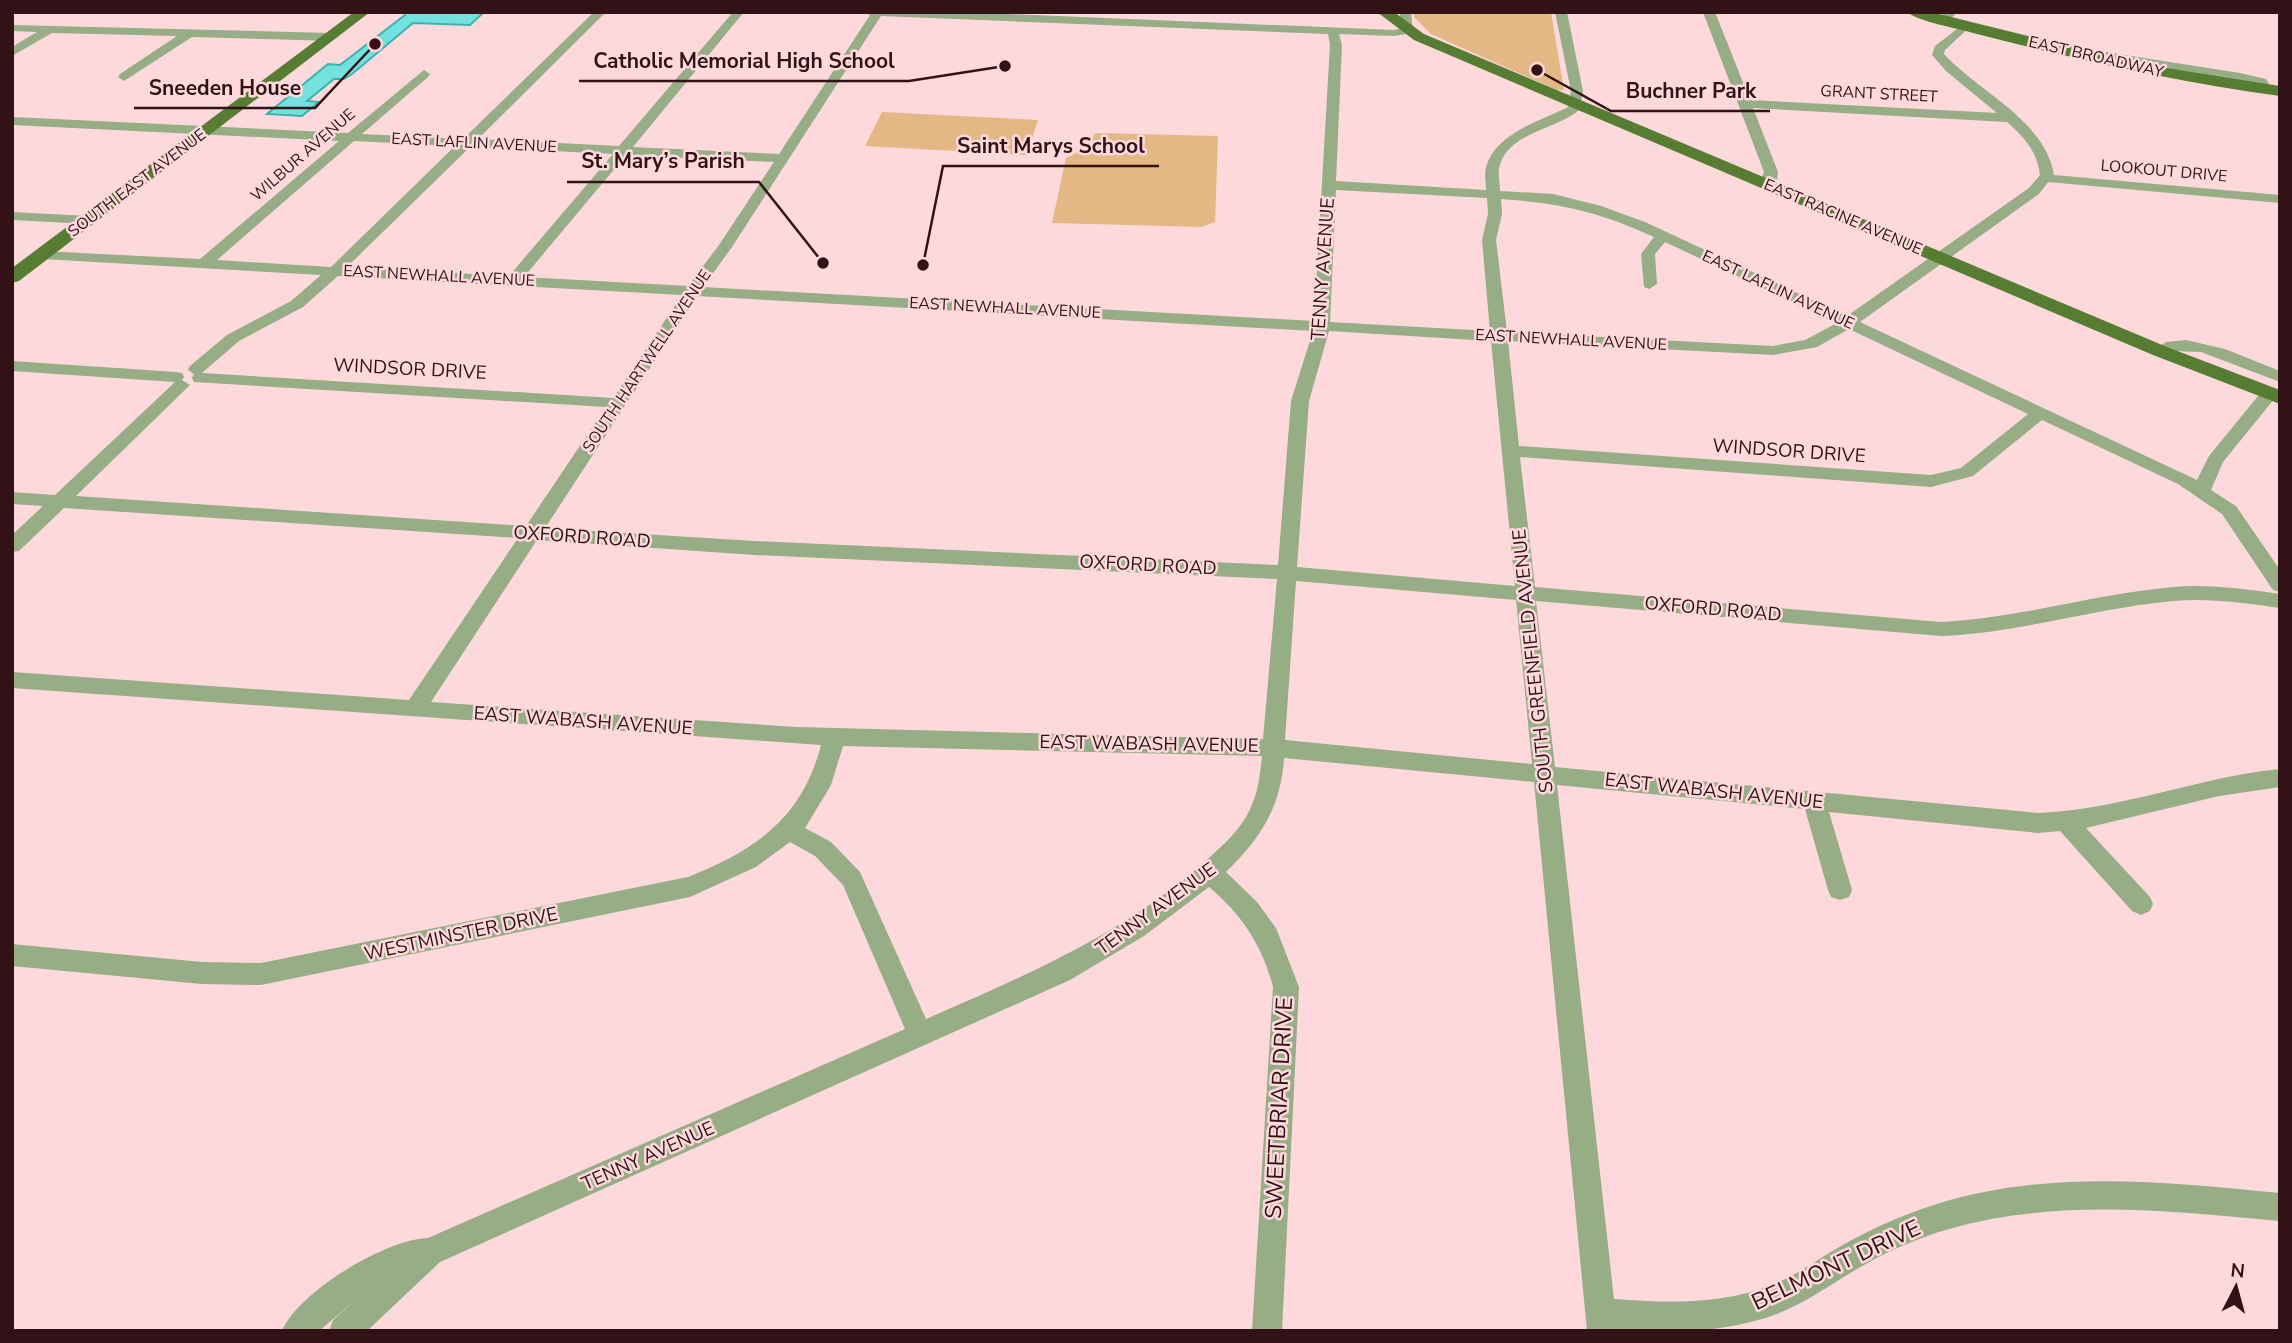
<svg xmlns="http://www.w3.org/2000/svg" width="2292" height="1343" font-family="'Nunito Sans',sans-serif">
  <style>
    .green { fill: #e3b884 }
    .building { fill: #73e1dd; stroke: #3db1ad; stroke-width: 2 }
    .lines { fill: none; stroke-linecap: round; stroke-linejoin: round }
    .minor { fill: #96ad86; fill-rule: evenodd }
    .major { fill: #567d32; fill-rule: evenodd }
    .labels { text-anchor: middle; dominant-baseline: central; stroke-width: 5; stroke-linejoin: round; paint-order: stroke }
    .far-street-label { font-size: 16px; fill: #321217; stroke: #fdd9dc }
    .street-label { font-size: 19px; fill: #321217; stroke: #fdd9dc }
    .near-street-label { font-size: 23px; fill: #321217; stroke: #fdd9dc }
    .leader { fill: none; stroke: #321217; stroke-width: 2.5 }
    .callout-dot { fill: #321217; stroke: #fdd9dc; stroke-width: 2.5 }
    .callout-label { font-size: 21px; text-anchor: middle; font-weight: bold; fill: #321217; stroke: #fdd9dc; stroke-width: 5; stroke-linejoin: round; paint-order: stroke }
  </style>
  <rect width="100%" height="100%" fill="#fdd9dc"/>
  <g class="green">
    <path d="M 1414,12 L 1551,12 L 1564,90 L 1557,90 L 1431,34 L 1414,17 Z"/>
    <path d="M 882,112 L 1038,120 L 1027,155 L 865,146 Z"/>
    <path d="M 1096,133 L 1218,136 L 1215,222 L 1201,227 L 1052,223 L 1066,158 L 1080,151 Z"/>
  </g>
  <path class="building" d="M 405,12 L 484,12 L 470,25 L 413,23 L 352,74 L 344,79 L 334,79 L 307,101 L 319,102 L 302,116 L 267,114 L 328,64 L 340,65 L 405,15 Z"/>
  <g class="lines">
    <g class="minor">
      <path d="M 594,12 L 606,12 L 478,139 L 619,146 L 733,12 L 744,12 L 633,147 L 779,154 L 870,15 L 863,12 L 960,12 L 1394,30 L 1403,28 L 1399,12 L 1411,12 L 1413,33 L 1394,36 L 1339,34 L 1342,45 L 1336,181 L 1486,190 C 1486,183 1484,174 1486,168 C 1494,134 1540,121 1568,107 L 1571,91 L 1555,12 L 1567,12 L 1583,91 L 1580,109 C 1558,130 1505,132 1499,169 C 1498,175 1500,184 1500,191 L 1553,194 L 1601,206 L 1645,222 L 1847,316 L 2029,188 L 2040,175 C 2037,151 2024,137 2007,122 L 1753,108 L 1778,172 L 1777,181 L 1772,187 L 1762,187 L 1760,184 L 1764,172 L 1703,12 L 1715,12 L 1750,100 L 1997,113 L 1946,71 L 1932,55 L 1935,46 L 1966,22 L 1972,25 L 1945,50 L 1944,54 C 1979,92 2045,120 2054,175 L 2280,195 L 2280,203 L 2048,182 L 2039,194 L 1860,322 L 2197,480 L 2209,456 L 2263,390 L 2275,390 L 2277,394 L 2275,398 L 2223,462 L 2211,490 L 2236,506 L 2280,570 L 2280,592 L 2273,590 L 2222,514 L 2178,484 L 2042,420 L 1973,476 L 1931,487 L 1520,457 L 1535,587 L 1941,622 C 2020,618 2095,594 2173,587 C 2209,584 2245,589 2280,594 L 2280,608 C 2245,603 2209,598 2173,601 C 2095,608 2020,633 1941,636 L 1536,601 L 1555,767 L 2038,813 C 2121,810 2198,777 2280,769 L 2280,787 L 2219,796 L 2086,828 L 2150,897 L 2153,904 L 2150,911 L 2141,915 L 2132,911 L 2060,831 L 2038,833 L 1829,812 L 1852,890 L 1849,897 L 1840,900 L 1831,897 L 1828,890 L 1805,809 L 1557,785 L 1614,1299 C 1666,1303 1722,1305 1771,1285 C 1794,1277 1815,1261 1836,1249 C 1868,1230 1902,1215 1937,1204 C 2050,1169 2165,1182 2280,1193 L 2280,1221 C 2169,1211 2058,1198 1949,1229 C 1917,1238 1886,1252 1857,1269 C 1830,1285 1804,1304 1774,1315 C 1714,1337 1647,1331 1587,1331 L 1534,782 L 1284,758 C 1281,807 1261,838 1226,872 L 1257,902 L 1276,928 L 1299,987 L 1282,1331 L 1252,1331 L 1273,987 C 1262,945 1242,915 1209,887 L 1144,936 L 1070,980 L 440,1262 L 367,1331 L 329,1331 L 333,1320 L 358,1298 L 319,1331 L 282,1331 C 298,1292 386,1239 428,1238 L 905,1029 L 843,885 L 815,856 L 790,842 L 756,867 L 690,897 L 261,985 L 202,984 L 12,966 L 12,944 L 202,962 L 261,963 L 688,877 C 755,851 803,817 821,745 L 12,688 L 12,672 L 409,700 L 518,538 L 64,508 L 19,551 L 12,552 L 12,535 L 43,506 L 12,504 L 12,492 L 55,495 L 175,382 L 12,371 L 12,361 L 176,372 L 182,373 L 184,377 L 182,380 L 190,385 L 76,496 L 526,526 L 606,407 L 194,382 L 192,378 L 194,374 L 188,370 L 190,366 L 227,335 L 291,301 L 321,275 L 42,259 L 35,255 L 42,251 L 200,259 L 339,141 L 12,125 L 12,117 L 348,133 L 424,70 L 430,74 L 428,77 L 362,134 L 463,139 ZM 881,16 L 1328,34 L 1330,45 L 1314,321 L 703,287 L 732,247 ZM 354,141 L 455,146 L 331,267 L 217,260 ZM 470,147 L 613,154 L 509,276 L 347,267 ZM 626,155 L 774,162 L 719,245 L 688,286 L 524,277 ZM 1336,190 L 1487,198 L 1488,214 L 1482,240 L 1490,331 L 1330,322 ZM 1501,199 C 1561,203 1600,212 1654,237 L 1641,254 L 1644,287 L 1649,289 L 1657,284 L 1655,254 L 1665,242 L 1837,323 L 1805,340 L 1773,346 L 1507,332 L 1496,240 L 1502,214 ZM 338,276 L 682,295 L 613,398 L 202,373 L 239,341 L 303,307 ZM 697,296 L 1313,331 L 1291,401 L 1278,565 L 755,541 L 545,528 ZM 1849,329 L 2028,414 L 1961,468 L 1931,475 L 1519,446 L 1508,341 L 1773,355 L 1817,347 ZM 1329,331 L 1491,341 L 1515,586 L 1297,567 L 1309,401 ZM 537,540 L 755,555 L 1277,579 L 1263,739 L 796,727 L 431,702 ZM 1296,581 L 1516,600 L 1532,764 L 1285,740 ZM 843,746 L 1262,756 C 1260,778 1257,798 1246,817 C 1234,837 1215,852 1199,867 C 1118,936 1023,977 926,1019 L 860,872 L 831,842 L 805,828 L 831,785 Z"/>
      <path d="M 1945,12 L 1957,12 L 1948,22 L 1940,22 L 1938,20 Z"/>
      <path d="M 12,25 L 331,33 L 337,37 L 331,41 L 192,37 L 124,81 L 118,77 L 120,74 L 177,36 L 52,33 L 12,56 L 12,47 L 37,32 L 12,31 Z"/>
      <path d="M 2061,45 L 2240,73 L 2266,79 L 2272,89 L 2266,93 L 2262,92 L 2257,85 L 2240,81 L 2057,52 L 2055,49 Z"/>
      <path d="M 12,212 L 88,216 L 95,220 L 88,224 L 12,220 Z"/>
      <path d="M 2186,340 L 2225,349 L 2280,371 L 2280,382 L 2201,352 L 2174,351 L 2160,356 L 2152,351 L 2166,342 Z"/>
    </g>
    <g class="major">
      <path d="M 354,12 L 370,12 L 19,281 L 12,283 L 12,268 Z"/>
      <path d="M 1377,12 L 1394,12 L 1424,34 L 2167,347 L 2280,390 L 2280,404 L 2153,355 L 1414,40 Z"/>
      <path d="M 1907,12 L 1931,12 L 2141,64 L 2280,86 L 2280,96 C 2176,82 2075,59 1973,33 C 1957,28 1919,22 1907,12 Z"/>
    </g>
  </g>
  <g class="labels">
    <g class="far-street-label">
      <text transform="translate(2096 57) rotate(13)">EAST BROADWAY</text>
      <text transform="translate(1879 94) rotate(3)">GRANT STREET</text>
      <text transform="translate(474 143) rotate(3)">EAST LAFLIN AVENUE</text>
      <text transform="translate(303 155) rotate(-41)">WILBUR AVENUE</text>
      <text transform="translate(2164 171) rotate(5)">LOOKOUT DRIVE</text>
      <text transform="translate(137 183) rotate(-37)">SOUTH EAST AVENUE</text>
      <text transform="translate(1843 217) rotate(23)">EAST RACINE AVENUE</text>
      <text transform="translate(439 276) rotate(3)">EAST NEWHALL AVENUE</text>
      <text transform="translate(1778 290) rotate(25)">EAST LAFLIN AVENUE</text>
      <text transform="translate(1005 308) rotate(3)">EAST NEWHALL AVENUE</text>
      <text transform="translate(1571 340) rotate(3)">EAST NEWHALL AVENUE</text>
      <text transform="translate(647 361) rotate(-56)">SOUTH HARTWELL AVENUE</text>
    </g>
    <g class="street-label">
      <text transform="translate(1323 269) rotate(-86)">TENNY AVENUE</text>
      <text transform="translate(410 369) rotate(3)">WINDSOR DRIVE</text>
      <text transform="translate(1789 451) rotate(4)">WINDSOR DRIVE</text>
      <text transform="translate(582 537) rotate(4)">OXFORD ROAD</text>
      <text transform="translate(1148 565) rotate(3)">OXFORD ROAD</text>
      <text transform="translate(1713 609) rotate(5)">OXFORD ROAD</text>
      <text transform="translate(1533 661) rotate(-96)">SOUTH GREENFIELD AVENUE</text>
      <text transform="translate(583 721) rotate(4)">EAST WABASH AVENUE</text>
      <text transform="translate(1149 744) rotate(1)">EAST WABASH AVENUE</text>
      <text transform="translate(1714 791) rotate(6)">EAST WABASH AVENUE</text>
      <text transform="translate(1156 909) rotate(-36)">TENNY AVENUE</text>
      <text transform="translate(461 934) rotate(-12)">WESTMINSTER DRIVE</text>
      <text transform="translate(648 1156) rotate(-24)">TENNY AVENUE</text>
    </g>
    <g class="near-street-label">
      <text transform="translate(1279 1108) rotate(-87)">SWEETBRIAR DRIVE</text>
      <text transform="translate(1836 1265) rotate(-25)">BELMONT DRIVE</text>
    </g>
  </g>
  <path class="leader" d="M1005 66L909 81H579M375 44L315 108H134M1537 70L1611 111H1770M923 265L943 166H1159M823 263L759 182H567"/>
  <g class="callout-dot">
    <circle cx="1005" cy="66" r="7"/>
    <circle cx="375" cy="44" r="7"/>
    <circle cx="1537" cy="70" r="7"/>
    <circle cx="923" cy="265" r="7"/>
    <circle cx="823" cy="263" r="7"/>
  </g>
  <g class="callout-label">
    <text x="744" y="68">Catholic Memorial High School</text>
    <text x="225" y="95">Sneeden House</text>
    <text x="1691" y="98">Buchner Park</text>
    <text x="1051" y="153">Saint Marys School</text>
    <text x="663" y="168">St. Mary’s Parish</text>
  </g>
  <rect width="2292" height="1343" fill="none" stroke="#321217" stroke-width="28"/>
  <g transform="translate(2236 1287) rotate(6)" stroke="#fdd9dc" stroke-width="5" paint-order="stroke">
  <path d="M0-5L12 26L0 18L-12 26Z" fill="#321217"/>
  <text y="-10" font-size="19" font-weight="bold" text-anchor="middle" fill="#321217">N</text>
  </g>
</svg>
